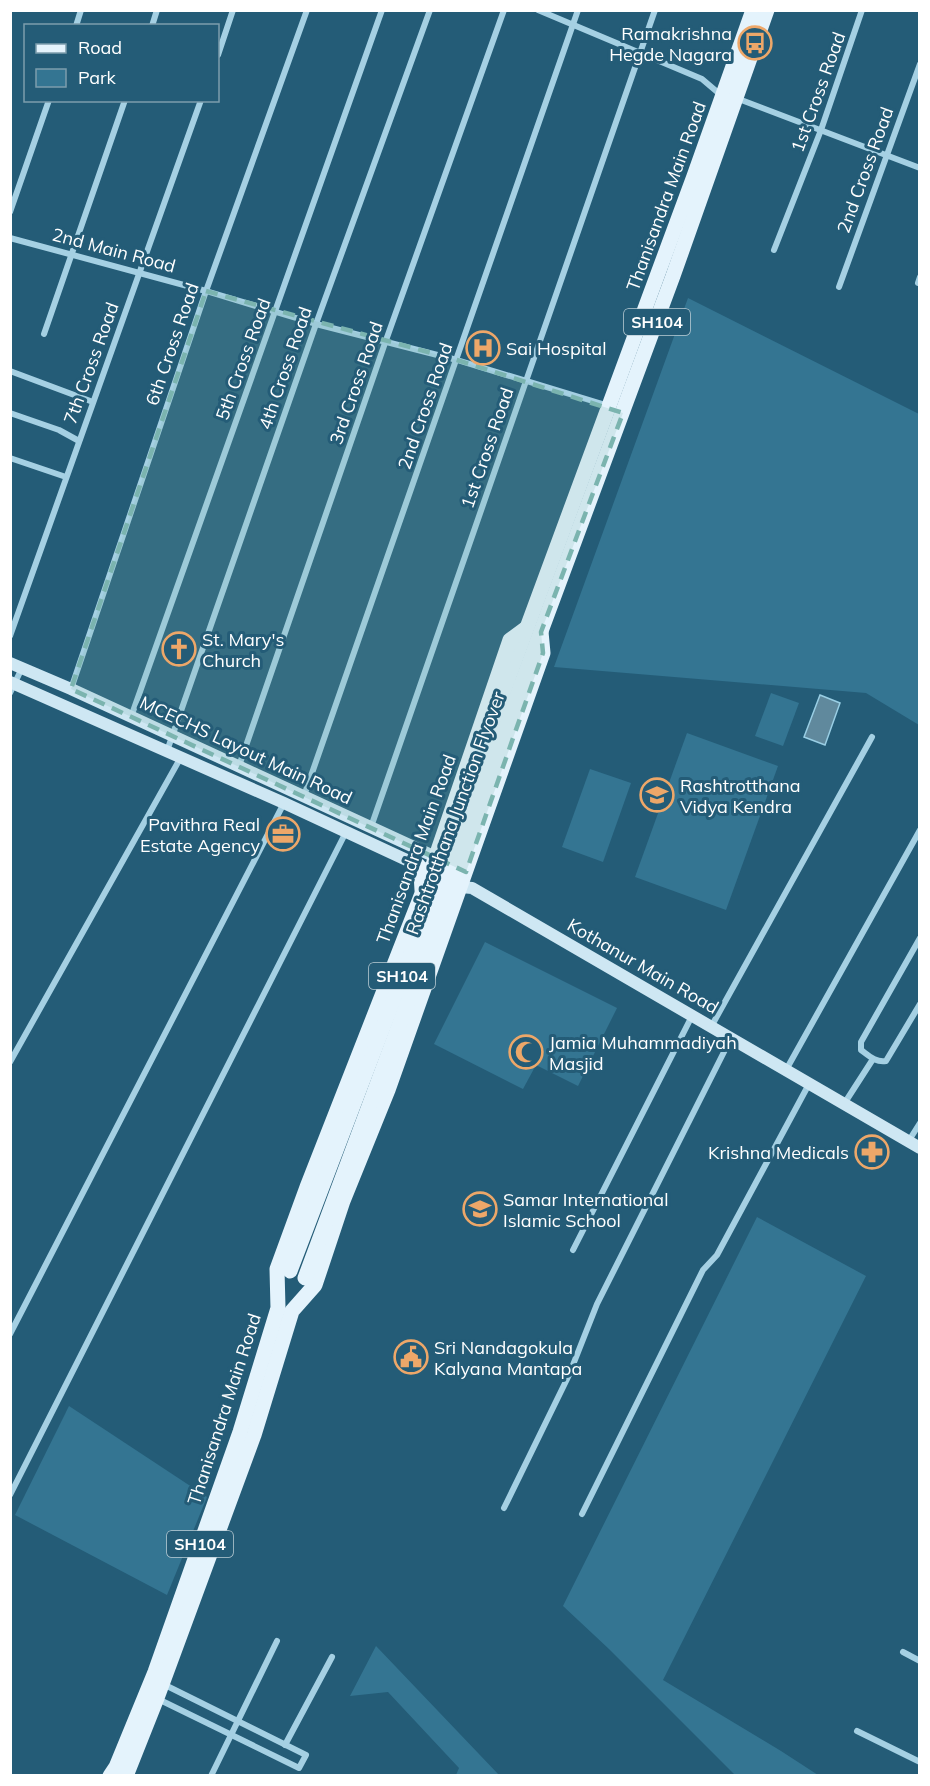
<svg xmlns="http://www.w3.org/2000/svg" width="930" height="1786" font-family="Mulish,sans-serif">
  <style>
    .green { fill: #347592 }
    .water { fill: #60899d; stroke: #99cee4; stroke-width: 1.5 }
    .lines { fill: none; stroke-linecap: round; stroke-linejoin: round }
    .street { stroke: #a5d0e3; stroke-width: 6 }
    .secondary { stroke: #cee7f3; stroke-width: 12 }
    .primary { stroke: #e4f3fc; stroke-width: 15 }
    .primary-bridge { stroke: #e4f3fc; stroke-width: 15 }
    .marked { fill: #7bb4af; fill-opacity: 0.2; stroke: #7bb4af; stroke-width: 4.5; stroke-dasharray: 12 8; stroke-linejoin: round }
    .labels { text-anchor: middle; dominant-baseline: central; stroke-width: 6; stroke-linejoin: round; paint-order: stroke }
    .shield { fill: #245c77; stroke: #bdced6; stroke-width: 1.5 }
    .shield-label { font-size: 16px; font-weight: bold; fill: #fff }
    .poi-label { font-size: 18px; fill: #fff; stroke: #245c77; text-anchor: start }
    .street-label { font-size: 18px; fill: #fff; stroke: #245c77 }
  </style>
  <rect width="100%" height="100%" fill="#245c77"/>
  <g class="green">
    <path d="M 688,298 L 919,414 L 919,725 L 866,693 L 554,667 Z"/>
    <path d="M 771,693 L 799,703 L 783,746 L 755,736 Z"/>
    <path d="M 687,733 L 778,766 L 726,910 L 635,877 Z"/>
    <path d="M 590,769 L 631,783 L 603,862 L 562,847 Z"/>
    <path d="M 485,942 L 617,1008 L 578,1086 L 536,1065 L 523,1089 L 434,1044 Z"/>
    <path d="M 757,1217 L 866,1276 L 663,1680 L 781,1751 L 818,1775 L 735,1775 L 609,1649 L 563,1606 Z"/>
    <path d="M 69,1406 L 207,1497 L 167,1595 L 15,1515 Z"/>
    <path d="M 376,1646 L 499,1775 L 456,1775 L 459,1768 L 388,1692 L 350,1696 Z"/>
  </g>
  <path class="water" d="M 820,695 L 840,703 L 825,745 L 804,737 Z"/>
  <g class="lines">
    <g class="street">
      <path d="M 538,10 L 702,79 L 722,96"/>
      <path d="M 76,26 L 81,10"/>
      <path d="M 152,26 L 157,10"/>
      <path d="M 218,55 L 233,10"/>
      <path d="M 736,98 L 920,168"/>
      <path d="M 10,212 L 49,100"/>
      <path d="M 10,238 L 206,291 L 316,324 L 457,360 L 609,406"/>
      <path d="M 774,250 L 821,130 L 862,10"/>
      <path d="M 918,283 L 920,277"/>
      <path d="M 839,287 L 920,64"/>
      <path d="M 44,334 L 125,100"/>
      <path d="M 10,371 L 93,402"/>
      <path d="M 10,413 L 59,430 L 79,441"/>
      <path d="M 10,458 L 66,477"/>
      <path d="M 10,636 L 201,100"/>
      <path d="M 71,689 L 206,291 L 307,10"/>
      <path d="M 10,693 L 22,668"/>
      <path d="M 131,717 L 382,10"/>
      <path d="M 167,751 L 316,324 L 430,10"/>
      <path d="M 239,766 L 385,343 L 504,10"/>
      <path d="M 304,796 L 578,10"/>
      <path d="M 371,827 L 655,10"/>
      <path d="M 920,938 L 861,1042 L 861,1050 C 868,1055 876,1063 886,1061 L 920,1004"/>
      <path d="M 711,1027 L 872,737"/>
      <path d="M 10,1062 L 181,757"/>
      <path d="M 786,1070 L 920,830"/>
      <path d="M 844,1104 L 873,1059"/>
      <path d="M 908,1142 L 920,1123"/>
      <path d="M 573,1250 L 692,1016"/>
      <path d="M 10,1334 L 284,803"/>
      <path d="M 10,1495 L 346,832"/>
      <path d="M 504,1508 L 569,1375 L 597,1304 L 731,1038"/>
      <path d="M 582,1514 L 703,1270 L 717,1255 L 809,1084"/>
      <path d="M 903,1652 L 920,1661"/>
      <path d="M 158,1699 L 299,1768 L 306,1755 L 163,1684"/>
      <path d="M 857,1731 L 920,1762"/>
      <path d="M 285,1745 L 332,1657"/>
      <path d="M 211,1776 L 277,1641"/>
    </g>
    <g class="secondary">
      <path d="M 10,663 L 71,689 L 442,860"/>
      <path d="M 10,682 L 284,803 L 426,869"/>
      <path d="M 455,883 L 461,887 L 472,888 L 920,1148"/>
    </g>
    <g class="primary">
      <path d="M 508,679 L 694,176 L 753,10"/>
      <path d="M 521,685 L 673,276 L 767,10"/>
      <path d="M 418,865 L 421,873 L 422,890"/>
      <path d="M 110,1776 L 116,1767 L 155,1672 L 240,1432 L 278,1308 L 277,1269 L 307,1187 L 432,868 L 510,640 L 525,629"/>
      <path d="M 126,1776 L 157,1698 L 254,1435 L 292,1311 L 315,1285 L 343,1201 L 388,1090 L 543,653 L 541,632"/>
    </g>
    <g class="primary-bridge">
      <path d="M 290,1271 L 422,925 L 508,679"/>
      <path d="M 305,1278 L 439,918 L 521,685"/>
    </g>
  </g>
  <path class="marked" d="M 206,291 L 457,360 L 623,413 L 541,632 L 543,653 L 466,872 L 71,689 Z"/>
  <defs>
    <symbol id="bus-ring" viewBox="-11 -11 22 22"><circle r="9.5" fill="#245c77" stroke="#eda769" stroke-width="1.5"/><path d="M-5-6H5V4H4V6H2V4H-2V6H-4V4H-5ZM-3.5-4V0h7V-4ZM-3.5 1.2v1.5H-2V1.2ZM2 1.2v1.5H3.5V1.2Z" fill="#eda769"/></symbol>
    <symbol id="hospital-ring" viewBox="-11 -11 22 22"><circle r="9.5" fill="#245c77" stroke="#eda769" stroke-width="1.5"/><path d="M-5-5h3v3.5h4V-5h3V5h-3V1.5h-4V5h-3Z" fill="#eda769"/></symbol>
    <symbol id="church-ring" viewBox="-11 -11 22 22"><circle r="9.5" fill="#245c77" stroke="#eda769" stroke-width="1.5"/><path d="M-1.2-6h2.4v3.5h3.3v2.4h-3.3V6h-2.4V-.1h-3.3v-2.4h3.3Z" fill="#eda769"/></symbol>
    <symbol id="school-ring" viewBox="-11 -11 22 22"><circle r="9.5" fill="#245c77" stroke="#eda769" stroke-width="1.5"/><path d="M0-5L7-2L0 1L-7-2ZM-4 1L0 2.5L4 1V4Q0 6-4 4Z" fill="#eda769"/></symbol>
    <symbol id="office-ring" viewBox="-11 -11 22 22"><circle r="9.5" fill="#245c77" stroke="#eda769" stroke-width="1.5"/><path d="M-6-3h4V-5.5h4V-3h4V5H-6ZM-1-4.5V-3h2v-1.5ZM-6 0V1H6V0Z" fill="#eda769"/></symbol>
    <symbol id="mosque-ring" viewBox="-11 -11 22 22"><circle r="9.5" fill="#245c77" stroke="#eda769" stroke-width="1.5"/><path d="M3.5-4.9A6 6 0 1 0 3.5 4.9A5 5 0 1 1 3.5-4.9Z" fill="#eda769"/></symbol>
    <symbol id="pharmacy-ring" viewBox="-11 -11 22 22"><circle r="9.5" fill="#245c77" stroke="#eda769" stroke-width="1.5"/><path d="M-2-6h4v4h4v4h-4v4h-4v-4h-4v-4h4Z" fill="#eda769"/></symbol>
    <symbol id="civic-ring" viewBox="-11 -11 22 22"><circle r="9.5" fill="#245c77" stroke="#eda769" stroke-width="1.5"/><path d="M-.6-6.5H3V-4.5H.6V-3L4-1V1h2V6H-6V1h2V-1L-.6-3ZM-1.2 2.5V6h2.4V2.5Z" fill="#eda769"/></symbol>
  </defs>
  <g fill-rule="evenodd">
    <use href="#bus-ring" x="736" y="24" width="38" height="38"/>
    <use href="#hospital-ring" x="464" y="329" width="38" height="38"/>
    <use href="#church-ring" x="160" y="630" width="38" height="38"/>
    <use href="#school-ring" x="638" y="776" width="38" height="38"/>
    <use href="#office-ring" x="264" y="815" width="38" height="38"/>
    <use href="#mosque-ring" x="507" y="1033" width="38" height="38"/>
    <use href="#pharmacy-ring" x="853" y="1133" width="38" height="38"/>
    <use href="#school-ring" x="461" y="1190" width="38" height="38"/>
    <use href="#civic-ring" x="392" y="1338" width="38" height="38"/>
  </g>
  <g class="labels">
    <g class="shield">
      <rect x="624" y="309" width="66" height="26" rx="4.5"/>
      <rect x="369" y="963" width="66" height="26" rx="4.5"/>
      <rect x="167" y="1531" width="66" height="26" rx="4.5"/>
    </g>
    <g class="shield-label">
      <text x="657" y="322">SH104</text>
      <text x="402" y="976">SH104</text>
      <text x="200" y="1544">SH104</text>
    </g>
    <g class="poi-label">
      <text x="732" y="33" text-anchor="end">Ramakrishna<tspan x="732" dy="21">Hegde Nagara</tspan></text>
      <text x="506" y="348">Sai Hospital</text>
      <text x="202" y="639">St. Mary's<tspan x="202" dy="21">Church</tspan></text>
      <text x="680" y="785">Rashtrotthana<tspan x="680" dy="21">Vidya Kendra</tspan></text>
      <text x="260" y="824" text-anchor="end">Pavithra Real<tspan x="260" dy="21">Estate Agency</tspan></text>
      <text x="549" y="1042">Jamia Muhammadiyah<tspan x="549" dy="21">Masjid</tspan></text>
      <text x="849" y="1152" text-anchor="end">Krishna Medicals</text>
      <text x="503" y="1199">Samar International<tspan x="503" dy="21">Islamic School</tspan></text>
      <text x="434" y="1347">Sri Nandagokula<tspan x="434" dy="21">Kalyana Mantapa</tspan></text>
    </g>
    <g class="street-label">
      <text transform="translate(818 92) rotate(-70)">1st Cross Road</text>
      <text transform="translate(865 170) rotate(-70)">2nd Cross Road</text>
      <text transform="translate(666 196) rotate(-70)">Thanisandra Main Road</text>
      <text transform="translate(114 250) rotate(15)">2nd Main Road</text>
      <text transform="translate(172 344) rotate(-71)">6th Cross Road</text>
      <text transform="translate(243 359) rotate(-70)">5th Cross Road</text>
      <text transform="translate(91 363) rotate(-70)">7th Cross Road</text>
      <text transform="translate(285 368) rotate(-71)">4th Cross Road</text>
      <text transform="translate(356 383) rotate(-71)">3rd Cross Road</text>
      <text transform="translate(425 406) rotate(-71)">2nd Cross Road</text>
      <text transform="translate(487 448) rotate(-71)">1st Cross Road</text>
      <text transform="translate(246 750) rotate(25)">MCECHS Layout Main Road</text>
      <text transform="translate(455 813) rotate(-70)">Rashtrotthana Junction Flyover</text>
      <text transform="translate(416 849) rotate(-70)">Thanisandra Main Road</text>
      <text transform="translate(643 966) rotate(30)">Kothanur Main Road</text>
      <text transform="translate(224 1409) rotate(-72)">Thanisandra Main Road</text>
    </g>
  </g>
  <rect width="930" height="1786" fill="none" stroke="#ffffff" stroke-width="24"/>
  <rect x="24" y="24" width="195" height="78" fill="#245c77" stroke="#7c9dad" stroke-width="1.5"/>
  <rect x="36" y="44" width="30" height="9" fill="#e4f3fc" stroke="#7c9dad" stroke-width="1.5"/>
  <text x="78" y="54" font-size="18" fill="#ffffff">Road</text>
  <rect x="36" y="69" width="30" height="18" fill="#347592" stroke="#7c9dad" stroke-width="1.5"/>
  <text x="78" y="84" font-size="18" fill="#ffffff">Park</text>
</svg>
